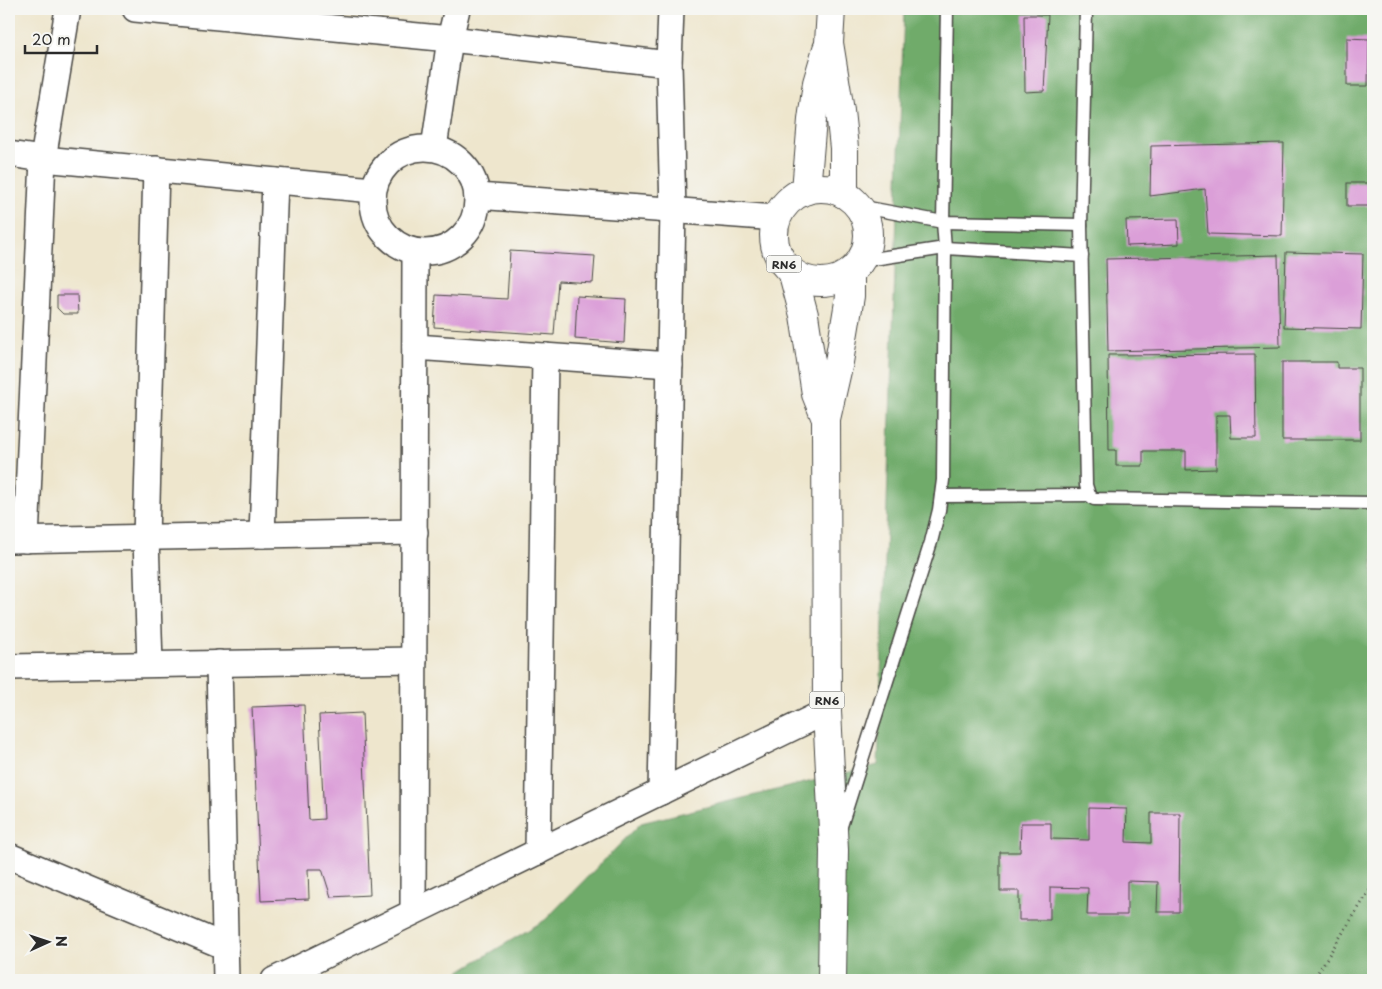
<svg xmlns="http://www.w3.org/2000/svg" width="1382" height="989" font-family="'Playpen Sans',sans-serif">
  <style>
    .forest { fill: #6fab6b; stroke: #4d6b4b }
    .building { fill: #db9fd8 }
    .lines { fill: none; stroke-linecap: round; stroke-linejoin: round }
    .lane-casing { stroke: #484743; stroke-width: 15 }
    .street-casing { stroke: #484743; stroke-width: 28 }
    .primary-casing { stroke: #484743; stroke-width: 30 }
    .path { stroke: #484743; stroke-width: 3; stroke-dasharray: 1 4; stroke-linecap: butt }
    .lane { stroke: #fff; stroke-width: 12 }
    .street { stroke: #fff; stroke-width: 25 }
    .primary { stroke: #fff; stroke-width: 28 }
    .labels { text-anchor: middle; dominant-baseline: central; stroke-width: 4.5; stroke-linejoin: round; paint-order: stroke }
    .shield { fill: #f6f6f2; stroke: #686867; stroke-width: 1 }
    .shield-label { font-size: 11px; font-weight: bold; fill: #2b2b2b }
  </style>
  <rect width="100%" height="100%" fill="#f6f6f2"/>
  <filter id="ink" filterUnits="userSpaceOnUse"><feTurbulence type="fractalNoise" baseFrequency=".02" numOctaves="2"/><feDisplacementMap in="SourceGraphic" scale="10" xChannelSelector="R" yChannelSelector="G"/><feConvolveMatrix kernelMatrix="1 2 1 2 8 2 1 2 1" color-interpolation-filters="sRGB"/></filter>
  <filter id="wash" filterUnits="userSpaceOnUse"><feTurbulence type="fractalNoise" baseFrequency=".0096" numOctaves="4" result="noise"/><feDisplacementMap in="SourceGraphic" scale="20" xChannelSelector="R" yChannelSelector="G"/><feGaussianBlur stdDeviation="1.12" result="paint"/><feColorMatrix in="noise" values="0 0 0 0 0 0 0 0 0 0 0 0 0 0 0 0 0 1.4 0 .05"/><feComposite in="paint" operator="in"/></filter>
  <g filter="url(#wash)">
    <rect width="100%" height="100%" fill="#eee6cd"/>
    <path class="forest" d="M 904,9 L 1373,9 L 1373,980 L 445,980 L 545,920 L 641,823 L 878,765 Z"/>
    <g id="blocks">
      <g class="building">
        <path d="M 1024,15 L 1048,15 L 1044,91 L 1025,92 Z"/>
        <path d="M 1347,38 L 1369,39 L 1368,86 L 1347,86 Z"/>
        <path d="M 1284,143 L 1282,236 L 1208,234 L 1205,189 L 1150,196 L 1151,146 Z"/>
        <rect x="1347" y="183" width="26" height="23"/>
        <path d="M 1178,219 L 1179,244 L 1127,246 L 1126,220 Z"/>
        <path d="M 510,251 L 595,256 L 593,283 L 558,281 L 554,335 L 434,327 L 436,295 L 507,299 Z"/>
        <path d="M 1286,252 L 1363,254 L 1361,329 L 1284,327 Z"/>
        <path d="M 1278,255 L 1280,347 L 1108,351 L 1106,259 Z"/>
        <path d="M 57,295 L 77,295 L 78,314 L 63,314 L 57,308 Z"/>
        <path d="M 577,296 L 626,299 L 624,343 L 575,339 Z"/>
        <path d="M 1255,354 L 1256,438 L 1231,438 L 1230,415 L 1216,415 L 1216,469 L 1186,470 L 1186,451 L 1143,451 L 1143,466 L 1116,466 L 1116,450 L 1109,450 L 1108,355 Z"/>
        <path d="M 1282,362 L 1337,362 L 1337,368 L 1360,368 L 1360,440 L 1282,440 Z"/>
        <path d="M 304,705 L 309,820 L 324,819 L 319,715 L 362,713 L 370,895 L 331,897 L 322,869 L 308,869 L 309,899 L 261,901 L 252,707 Z"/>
        <path d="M 1089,808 L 1127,809 L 1126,842 L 1151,843 L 1151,813 L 1180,813 L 1179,912 L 1157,912 L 1158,882 L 1127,881 L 1127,915 L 1087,915 L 1088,888 L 1050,887 L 1050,920 L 1019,920 L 1019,891 L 1000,891 L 1000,852 L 1020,852 L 1021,823 L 1051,823 L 1051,839 L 1089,840 Z"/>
      </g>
    </g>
  </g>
  <g filter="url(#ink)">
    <use href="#blocks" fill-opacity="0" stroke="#484743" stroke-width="1"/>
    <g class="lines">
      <defs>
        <g id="lane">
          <path d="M 1086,9 L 1081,225 L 1086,485 L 1089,495 L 1094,499 L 1373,503"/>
          <path d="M 858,206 L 943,222 L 1081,225"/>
          <path d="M 860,261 L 945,248 L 1082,256"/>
          <path d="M 941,496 L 1089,495"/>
          <path d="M 841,826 L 931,542 L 939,510 L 943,480 L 945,248 L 943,222 L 947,9"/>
        </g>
        <g id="street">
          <path d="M 135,9 L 450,39 L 669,64"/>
          <circle cx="425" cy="200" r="52"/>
          <path d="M 434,148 L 450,39 L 457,9"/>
          <path d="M 9,154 L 43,159 L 373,190"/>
          <path d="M 477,196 L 777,218"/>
          <path d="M 415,347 L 670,365"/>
          <path d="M 262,535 L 275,181"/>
          <path d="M 10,540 L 415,532"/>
          <path d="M 26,540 L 43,159 L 68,9"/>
          <path d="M 219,663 L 226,980"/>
          <path d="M 150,664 L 146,538 L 156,169"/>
          <path d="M 9,667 L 414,660"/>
          <path d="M 661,792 L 673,210 L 669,64 L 671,9"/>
          <path d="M 538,852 L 545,356"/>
          <path d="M 9,856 L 226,947"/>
          <path d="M 413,912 L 415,252"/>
          <path d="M 274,980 L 827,711"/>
        </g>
        <g id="primary">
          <path d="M 831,9 L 829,43 L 840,111 L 844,148 L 844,194"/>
          <circle cx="821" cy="235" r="47"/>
          <path d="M 806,190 L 812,120 L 817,83 L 827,49"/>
          <path d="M 793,274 L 804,315 L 816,394 L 826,419"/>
          <path d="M 832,980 L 834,850 L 827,711 L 826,419 L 839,362 L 850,296 L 850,272"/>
        </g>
      </defs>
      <use href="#lane" class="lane-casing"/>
      <use href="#street" class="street-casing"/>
      <use href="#primary" class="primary-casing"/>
      <path class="path" d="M 1313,980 L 1373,885"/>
      <use href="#lane" class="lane"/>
      <use href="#street" class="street"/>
      <use href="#primary" class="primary"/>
    </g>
  </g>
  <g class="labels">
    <g class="shield">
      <rect x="766.5" y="255.5" width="35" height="17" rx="4"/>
      <rect x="809.5" y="691.5" width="35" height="17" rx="4"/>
    </g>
    <g class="shield-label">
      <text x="784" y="264">RN6</text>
      <text x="827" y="700">RN6</text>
    </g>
  </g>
  <rect width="1382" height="989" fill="none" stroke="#f6f6f2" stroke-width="30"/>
  <g transform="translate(48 942) rotate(87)" stroke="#f6f6f2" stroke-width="4" paint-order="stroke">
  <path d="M0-4L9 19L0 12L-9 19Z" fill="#2b2b2b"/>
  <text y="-8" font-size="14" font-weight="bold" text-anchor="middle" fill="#2b2b2b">N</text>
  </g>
  <path d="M25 45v8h72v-8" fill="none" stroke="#2b2b2b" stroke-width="2.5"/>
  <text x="32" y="45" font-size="15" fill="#2b2b2b" stroke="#f6f6f2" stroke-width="4" paint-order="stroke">20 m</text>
</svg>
